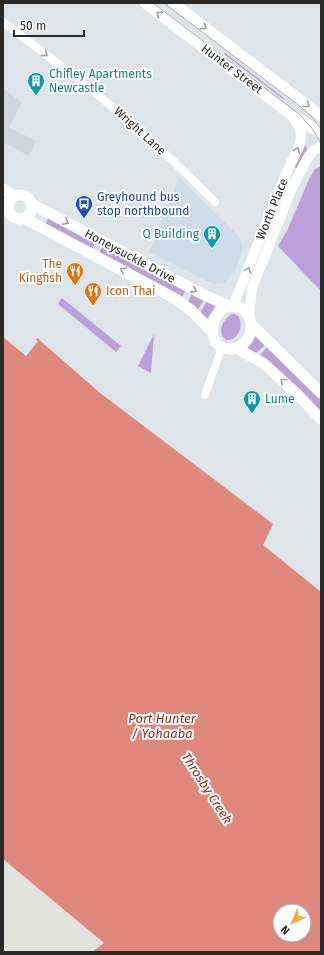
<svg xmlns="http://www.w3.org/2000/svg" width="324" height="955" font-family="'Fira Sans',sans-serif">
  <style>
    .industrial { fill: #e2e3dc }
    .education { fill: #cedbe9 }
    .green { fill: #bd9fda }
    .plaza { fill: #d3d6da }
    .water { fill: #e0887b; fill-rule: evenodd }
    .pier { fill: #dde4ea }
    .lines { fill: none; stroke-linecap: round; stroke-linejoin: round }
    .minor { stroke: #fff; stroke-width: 8 }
    .tertiary { stroke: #fff; stroke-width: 10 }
    .secondary { stroke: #fff; stroke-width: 11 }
    .tram { stroke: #b1aca0; stroke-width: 1 }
    .oneway { stroke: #9f9f9f }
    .labels { text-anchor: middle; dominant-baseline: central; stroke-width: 4; stroke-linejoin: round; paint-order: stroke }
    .street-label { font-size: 12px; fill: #292929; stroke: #fff }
    .culture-label { font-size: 12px; fill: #0d838f; stroke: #fff; text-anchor: start }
    .transit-label { font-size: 12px; fill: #164399; stroke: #fff; text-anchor: start }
    .food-label { font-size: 12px; fill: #c56008; stroke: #fff; text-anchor: end }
    .water-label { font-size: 13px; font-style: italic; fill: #89321d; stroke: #fff }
  </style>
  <rect width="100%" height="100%" fill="#dde4ea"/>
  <path class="industrial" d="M 3,859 L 104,943 L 92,952 L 3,952 Z"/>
  <path class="education" d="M 179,178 L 238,235 L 241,241 L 243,248 L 234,273 L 224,283 L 213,284 L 149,252 Z"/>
  <g class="green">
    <path d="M 225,53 L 284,98 L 283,99 L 224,54 Z"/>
    <path d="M 305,145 L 308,150 L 298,169 L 294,167 Z"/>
    <path d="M 321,166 L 321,291 L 278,246 L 288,229 L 309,179 L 315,169 Z"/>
    <path d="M 49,217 L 96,242 L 91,251 L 44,226 Z"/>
    <path d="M 103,245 L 186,290 L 181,299 L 98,255 Z"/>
    <path d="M 192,293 L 204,300 L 197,311 L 187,304 Z"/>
    <path d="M 62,298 L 121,346 L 116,352 L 58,304 Z"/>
    <path d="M 207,301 L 217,304 L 206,320 L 200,313 Z"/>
    <path d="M 232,314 L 235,314 L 239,317 C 243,327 239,340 226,340 C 216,332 223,319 232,314 Z"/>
    <path d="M 154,334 L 151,373 L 138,366 Z"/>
    <path d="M 255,336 L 265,345 L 256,353 L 245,349 Z"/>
    <path d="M 267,347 L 321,399 L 321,415 L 260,355 Z"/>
  </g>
  <path class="plaza" d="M 3,88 L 22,103 L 9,127 L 36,141 L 29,156 L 3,142 Z"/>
  <path class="water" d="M 3,321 L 32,344 L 37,338 L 100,393 L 273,524 L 263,545 L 321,592 L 321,952 L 92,952 L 104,943 L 3,859 ZM 280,911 L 304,911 L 304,935 L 280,935 Z"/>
  <path class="pier" d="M 3,320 L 31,341 L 34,338 L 38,341 L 26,356 L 3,337 Z"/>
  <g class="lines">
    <g class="minor">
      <path d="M 3,22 C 43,52 83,82 121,114 C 154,142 185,172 215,202"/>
      <path d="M 205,395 L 222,347"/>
    </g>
    <g class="tertiary">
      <path d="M 233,306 L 285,176 L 300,144 L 301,134 L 299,127 L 292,116"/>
      <path d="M 249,316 L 252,288 L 292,188 L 308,157 L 314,150 L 321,147"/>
    </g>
    <g class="secondary">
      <path d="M 145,3 L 290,114 L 321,133"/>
      <path d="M 173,3 L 321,116"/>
      <path d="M 3,189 L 15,196"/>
      <circle cx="20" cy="207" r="12"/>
      <path d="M 32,204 L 202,294 L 229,306"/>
      <path d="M 24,218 L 176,299 L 192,311 L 212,332"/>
      <path d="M 229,306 C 260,305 256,348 231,349 C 206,350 208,312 229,306 Z"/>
      <path d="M 252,325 L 321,393"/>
      <path d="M 236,348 L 263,363 L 296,393 L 321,419"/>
    </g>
    <g class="tram">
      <path d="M 153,3 L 299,114 L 311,127 L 321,143"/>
      <path d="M 164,3 L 301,107 L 311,116 L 321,129"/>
    </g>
  </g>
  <defs><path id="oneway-chevron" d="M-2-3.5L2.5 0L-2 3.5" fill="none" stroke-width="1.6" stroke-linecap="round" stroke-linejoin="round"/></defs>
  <g class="oneway">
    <use href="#oneway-chevron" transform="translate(159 14) rotate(-143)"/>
    <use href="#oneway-chevron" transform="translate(204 27) rotate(37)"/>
    <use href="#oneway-chevron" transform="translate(45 54) rotate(37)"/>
    <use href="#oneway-chevron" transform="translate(307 105) rotate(38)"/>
    <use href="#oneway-chevron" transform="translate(297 150) rotate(-67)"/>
    <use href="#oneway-chevron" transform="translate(66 222) rotate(28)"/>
    <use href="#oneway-chevron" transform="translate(123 270) rotate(-152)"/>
    <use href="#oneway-chevron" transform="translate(248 270) rotate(-69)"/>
    <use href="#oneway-chevron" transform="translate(194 290) rotate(29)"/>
    <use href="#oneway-chevron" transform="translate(283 381) rotate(-137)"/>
  </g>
  <defs>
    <symbol id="building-pin" viewBox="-11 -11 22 30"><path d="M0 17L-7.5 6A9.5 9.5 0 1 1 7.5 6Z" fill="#0f9aa8" stroke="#fff"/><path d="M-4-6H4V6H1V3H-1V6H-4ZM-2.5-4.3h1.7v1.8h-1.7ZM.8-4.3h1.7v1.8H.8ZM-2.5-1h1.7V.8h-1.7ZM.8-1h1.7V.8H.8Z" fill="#fff"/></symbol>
    <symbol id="bus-pin" viewBox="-11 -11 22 30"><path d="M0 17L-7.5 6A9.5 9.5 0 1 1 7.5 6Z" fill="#1a4fb4" stroke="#fff"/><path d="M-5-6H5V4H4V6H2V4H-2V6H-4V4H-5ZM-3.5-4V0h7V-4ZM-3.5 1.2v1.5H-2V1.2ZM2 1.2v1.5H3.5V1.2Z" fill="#fff"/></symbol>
    <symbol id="restaurant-pin" viewBox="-11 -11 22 30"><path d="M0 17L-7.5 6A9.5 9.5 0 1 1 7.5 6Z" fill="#e8710a" stroke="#fff"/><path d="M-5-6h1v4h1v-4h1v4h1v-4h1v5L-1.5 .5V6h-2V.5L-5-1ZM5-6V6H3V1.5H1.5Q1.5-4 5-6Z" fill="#fff"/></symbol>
  </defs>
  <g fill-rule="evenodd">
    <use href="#building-pin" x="26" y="71" width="20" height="27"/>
    <use href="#bus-pin" x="74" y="194" width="20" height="27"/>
    <use href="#building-pin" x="202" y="224" width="20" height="27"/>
    <use href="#restaurant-pin" x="65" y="261" width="20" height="27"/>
    <use href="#restaurant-pin" x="83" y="281" width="20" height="27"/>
    <use href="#building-pin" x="242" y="389" width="20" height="27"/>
  </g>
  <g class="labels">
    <g class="street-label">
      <text transform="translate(232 69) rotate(37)">Hunter Street</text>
      <text transform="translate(140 131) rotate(42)">Wright Lane</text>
      <text transform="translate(272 209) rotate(-68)">Worth Place</text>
      <text transform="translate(130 256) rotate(28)">Honeysuckle Drive</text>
    </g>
    <g class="culture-label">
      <text x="49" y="74">Chifley Apartments<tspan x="49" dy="14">Newcastle</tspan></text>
      <text x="199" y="234" text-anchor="end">Q Building</text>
      <text x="265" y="399">Lume</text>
    </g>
    <g class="transit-label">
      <text x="97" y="197">Greyhound bus<tspan x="97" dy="14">stop northbound</tspan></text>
    </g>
    <g class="food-label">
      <text x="62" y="264">The<tspan x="62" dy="14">Kingfish</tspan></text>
      <text x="106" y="291" text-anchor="start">Icon Thai</text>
    </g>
    <g class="water-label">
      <text x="162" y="718">Port Hunter<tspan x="162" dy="15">/ Yohaaba</tspan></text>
      <text transform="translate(207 788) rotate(57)">Throsby Creek</text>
    </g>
  </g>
  <rect width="324" height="955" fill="none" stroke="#292929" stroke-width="8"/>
  <g transform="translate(292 923) rotate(224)"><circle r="19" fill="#ffffff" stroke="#a9a9a9"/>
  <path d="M0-3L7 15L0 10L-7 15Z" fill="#e4b34f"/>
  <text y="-6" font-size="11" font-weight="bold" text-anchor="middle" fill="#292929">N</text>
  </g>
  <path d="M14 30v6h70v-6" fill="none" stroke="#292929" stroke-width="2"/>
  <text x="20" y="30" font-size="12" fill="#292929" stroke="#ffffff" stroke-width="3" paint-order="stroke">50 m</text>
</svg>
